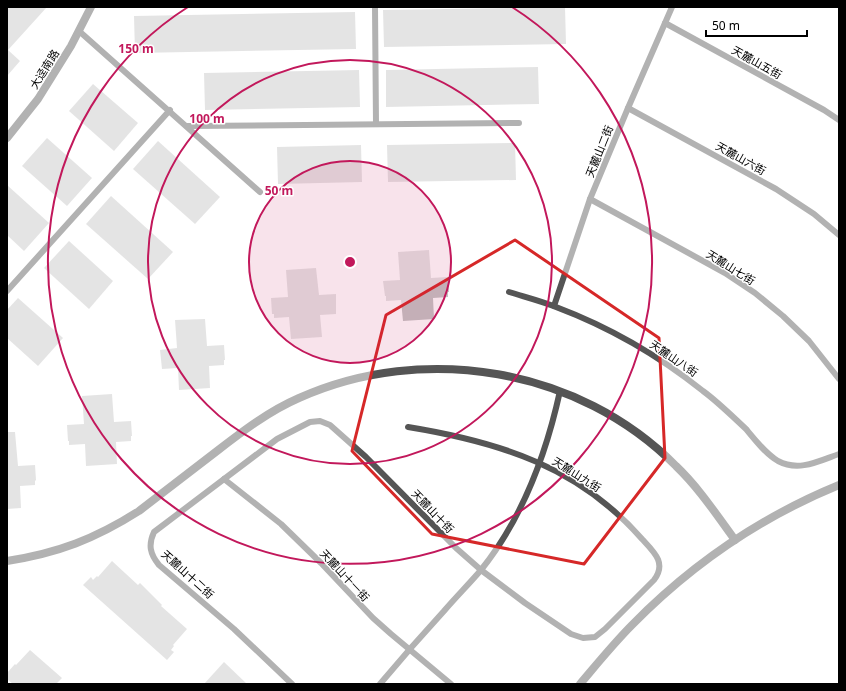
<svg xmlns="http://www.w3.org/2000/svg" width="846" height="691" font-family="'Noto Sans','Noto Sans SC',sans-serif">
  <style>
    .building { fill: #c4c4c4 }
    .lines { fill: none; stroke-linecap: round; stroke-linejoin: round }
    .service { stroke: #555; stroke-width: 6 }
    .minor { stroke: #555; stroke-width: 8 }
    .marked { fill: none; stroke: #d62828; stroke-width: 3; stroke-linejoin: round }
    .ring { fill: none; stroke: #c2185b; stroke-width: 2 }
    .labels { text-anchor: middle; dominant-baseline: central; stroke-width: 3; stroke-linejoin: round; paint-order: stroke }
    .street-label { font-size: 11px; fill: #000; stroke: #fff }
    .centre { fill: #c2185b; stroke: #fff; stroke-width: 2 }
    .ring-label { font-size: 12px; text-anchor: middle; font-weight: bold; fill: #c2185b; stroke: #fff; stroke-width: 3; stroke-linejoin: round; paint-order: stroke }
  </style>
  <rect width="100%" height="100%" fill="#fff"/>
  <g class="building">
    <path d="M 7,7 L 47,7 L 8,50 L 20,61 L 7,76 Z"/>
    <path d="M 565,7 L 566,44 L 384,47 L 383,10 Z"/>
    <path d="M 355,12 L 356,49 L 135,53 L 134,16 Z"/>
    <path d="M 538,67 L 539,104 L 386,107 L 386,70 Z"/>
    <path d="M 359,70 L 360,107 L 205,110 L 204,73 Z"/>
    <path d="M 93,84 L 138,123 L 114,151 L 69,111 Z"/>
    <path d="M 47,138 L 92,178 L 67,206 L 22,166 Z"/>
    <path d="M 158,141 L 220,197 L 195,224 L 133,169 Z"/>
    <path d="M 515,143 L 516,180 L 388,182 L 387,145 Z"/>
    <path d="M 361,145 L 362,182 L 278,184 L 277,147 Z"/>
    <path d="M 7,185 L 49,223 L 24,251 L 7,235 Z"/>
    <path d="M 111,196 L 173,252 L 148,279 L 86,224 Z"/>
    <path d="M 69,241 L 113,281 L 89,309 L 44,268 Z"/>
    <path d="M 429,250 L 431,278 L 448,277 L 449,292 L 448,292 L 448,297 L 433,298 L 434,319 L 403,321 L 401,300 L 386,301 L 386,296 L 385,296 L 383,281 L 400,280 L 398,252 Z"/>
    <path d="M 316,268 L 319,295 L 336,294 L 336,314 L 320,315 L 322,337 L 291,339 L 289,317 L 274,318 L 274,314 L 272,314 L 271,298 L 288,297 L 286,270 Z"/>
    <path d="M 18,298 L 63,338 L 38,366 L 7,338 L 7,310 Z"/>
    <path d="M 205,319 L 207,346 L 224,345 L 225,360 L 224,360 L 224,365 L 209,366 L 210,388 L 179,390 L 178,368 L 162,369 L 160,350 L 177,348 L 175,320 Z"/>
    <path d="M 112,394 L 114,422 L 131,421 L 132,436 L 131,436 L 131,441 L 116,442 L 117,464 L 86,466 L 85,444 L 69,445 L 69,441 L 68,441 L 67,425 L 84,424 L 82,396 Z"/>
    <path d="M 7,432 L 15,432 L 18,466 L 35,465 L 36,480 L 35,481 L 35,485 L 20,486 L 21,508 L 7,509 Z"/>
    <path d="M 112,561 L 138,585 L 140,583 L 162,605 L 161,606 L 187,629 L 173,645 L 174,646 L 171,650 L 174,652 L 167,660 L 83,585 L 91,577 L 93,580 L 97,576 L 98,577 Z"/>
    <path d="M 30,650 L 62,678 L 56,684 L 13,684 L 7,679 L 7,673 L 15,664 L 16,665 Z"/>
    <path d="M 224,662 L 247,684 L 204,684 Z"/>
  </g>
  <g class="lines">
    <g class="service">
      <path d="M 375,7 L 376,124"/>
      <path d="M 665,23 L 824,110 L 839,120"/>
      <path d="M 79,31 L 260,192"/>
      <path d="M 628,108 L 776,189 L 814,214 L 839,235"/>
      <path d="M 187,126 L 519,123"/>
      <path d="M 590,199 L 725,273 L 755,293 L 783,316 L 809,341 L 839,379"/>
      <path d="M 7,291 L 170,110"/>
      <path d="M 509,292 C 525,297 541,301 556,307 C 609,327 658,355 703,391 C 718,402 732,416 746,429 C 755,440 766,454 778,461 C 799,472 819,461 839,454"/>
      <path d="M 554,306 L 590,199 L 628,108 L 672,7"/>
      <path d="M 224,479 L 281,524 L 321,563 L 373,618 L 391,634 L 451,684"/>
      <path d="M 292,684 L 234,629 L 159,565 C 150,554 148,545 154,532 L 277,439 L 310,422 L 320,421 L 330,425 L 366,457 L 456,548 L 481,570 L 525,603 L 571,634 L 583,638 L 595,637 L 605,629 L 654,580 C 667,563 654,552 642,539 C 579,467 500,442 408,427"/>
      <path d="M 380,684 C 401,659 422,635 444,611 C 456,597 469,584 481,570 C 522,519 546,455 560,391"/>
    </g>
    <g class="minor">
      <path d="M 7,138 L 38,99 L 71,46 L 91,7"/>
      <path d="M 7,561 C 58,553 95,539 139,511 C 165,491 191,471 217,451 C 243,431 269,411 299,398 C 424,342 579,368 676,466 C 699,488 716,514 735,540"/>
      <path d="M 580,684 C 597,664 614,643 632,625 C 691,565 761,517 839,485"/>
    </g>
  </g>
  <path d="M0 0H846V691H0ZM 515,240 L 659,338 L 665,458 L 584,564 L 432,534 L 352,451 L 386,315 Z" fill="#fff" fill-opacity=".55" fill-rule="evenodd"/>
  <path class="marked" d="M 515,240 L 659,338 L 665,458 L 584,564 L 432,534 L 352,451 L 386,315 Z"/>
  <circle cx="350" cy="262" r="101" fill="#c2185b" fill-opacity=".12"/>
  <g class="ring">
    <circle cx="350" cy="262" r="101"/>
    <circle cx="350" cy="262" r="202"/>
    <path d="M512 7A302 302 0 1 1 188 7"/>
  </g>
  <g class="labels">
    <g class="street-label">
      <text transform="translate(757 62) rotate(29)">天麓山五街</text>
      <text transform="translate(44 69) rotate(-58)">大迳南路</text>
      <text transform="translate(599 151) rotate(-68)">天麓山二街</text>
      <text transform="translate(741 158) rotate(29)">天麓山六街</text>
      <text transform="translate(731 267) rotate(32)">天麓山七街</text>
      <text transform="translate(674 358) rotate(34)">天麓山八街</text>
      <text transform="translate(577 474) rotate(32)">天麓山九街</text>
      <text transform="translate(433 511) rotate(46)">天麓山十街</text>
      <text transform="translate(188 574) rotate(42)">天麓山十二街</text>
      <text transform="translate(345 575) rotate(47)">天麓山十一街</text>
    </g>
  </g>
  <circle cx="350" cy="262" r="6" class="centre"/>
  <g class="ring-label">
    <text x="136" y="53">150 m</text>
    <text x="207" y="123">100 m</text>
    <text x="279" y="195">50 m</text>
  </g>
  <rect width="846" height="691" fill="none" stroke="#000000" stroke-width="16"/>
  <path d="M706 30v6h101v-6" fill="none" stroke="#000000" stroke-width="2"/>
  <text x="712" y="30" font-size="12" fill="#000000" stroke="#ffffff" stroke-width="3" paint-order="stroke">50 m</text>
</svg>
